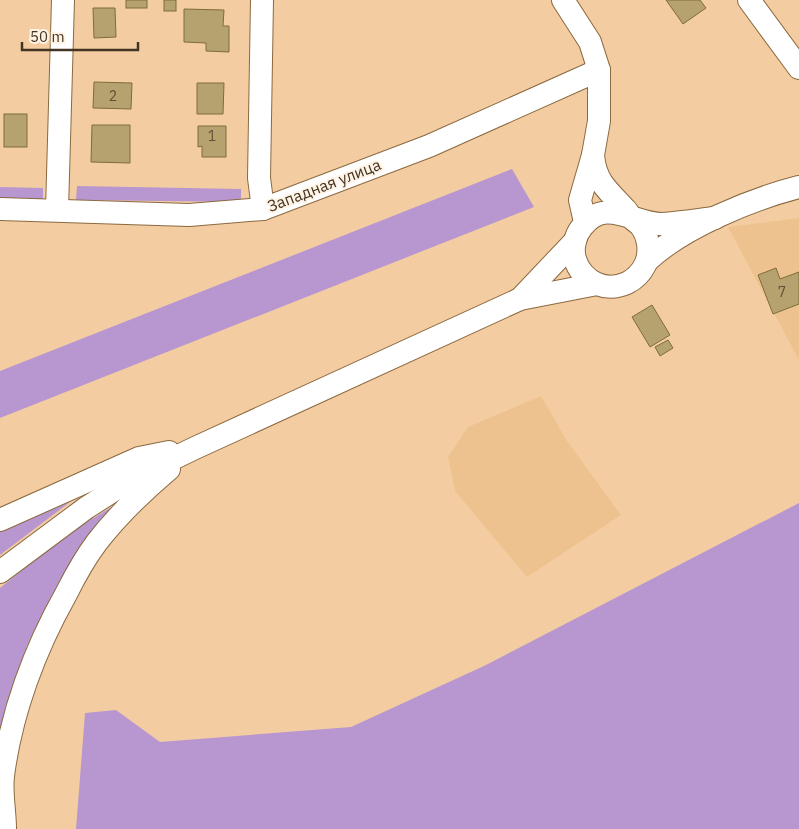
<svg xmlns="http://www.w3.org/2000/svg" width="799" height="829" font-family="'IBM Plex Sans',sans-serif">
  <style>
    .built { fill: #edc28f }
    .green { fill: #b897d0 }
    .building { fill: #b5a26f; stroke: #7e6c3a }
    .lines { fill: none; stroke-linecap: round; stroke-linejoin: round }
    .minor-casing { stroke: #8b6940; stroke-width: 24 }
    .minor { stroke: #fff; stroke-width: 22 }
    .labels { text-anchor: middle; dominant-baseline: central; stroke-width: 4; stroke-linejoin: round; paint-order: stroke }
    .number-label { font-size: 14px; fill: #605036 }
    .street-label { font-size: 16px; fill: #433423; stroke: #fff3e6 }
  </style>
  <rect width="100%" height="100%" fill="#f3cda1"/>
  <g class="built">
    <path d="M 799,218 L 799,360 L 728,227 Z"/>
    <path d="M 541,396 L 567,441 L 621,515 L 527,577 L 455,491 L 448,457 L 468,427 Z"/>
  </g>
  <g class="green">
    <path d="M 512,169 L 534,207 L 0,418 L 0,371 Z"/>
    <path d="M 77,186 L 241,189 L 241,202 L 76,200 Z"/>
    <path d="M 0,187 L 43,188 L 43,200 L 0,199 Z"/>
    <path d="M 82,493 L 0,555 L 0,530 Z"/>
    <path d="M 120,502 C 90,544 57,586 33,633 C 16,667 9,707 0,744 L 0,588 L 70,532 Z"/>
    <path d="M 799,503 L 799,829 L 76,829 L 85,713 L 116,710 L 160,742 L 351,727 L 486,665 Z"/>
  </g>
  <g class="building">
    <rect x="126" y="0" width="21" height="8"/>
    <rect x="164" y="0" width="12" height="11"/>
    <path d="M 666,0 L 700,0 L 706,8 L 683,24 Z"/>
    <path d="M 93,8 L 115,8 L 116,37 L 94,38 Z"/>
    <path d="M 184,9 L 224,10 L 223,26 L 229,26 L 229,52 L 206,51 L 206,43 L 184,42 Z"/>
    <path d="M 94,82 L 132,83 L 131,109 L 93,108 Z"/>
    <path d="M 197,83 L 224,83 L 223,114 L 197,114 Z"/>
    <rect x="4" y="114" width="23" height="33"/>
    <path d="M 92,125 L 130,125 L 130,163 L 91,162 Z"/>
    <path d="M 198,126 L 226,126 L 226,157 L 202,157 L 202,146 L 198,147 Z"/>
    <path d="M 776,268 L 780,279 L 799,272 L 799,304 L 773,314 L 758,275 Z"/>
    <path d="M 652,305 L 670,335 L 650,347 L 632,317 Z"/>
    <path d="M 668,340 L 673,348 L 660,356 L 655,347 Z"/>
  </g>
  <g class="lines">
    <defs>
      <g id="minor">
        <path d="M 262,0 L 259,178 L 263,209"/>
        <path d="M 563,0 L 590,42 L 599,70 L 599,121 L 593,155 L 580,200 L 585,222"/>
        <path d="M 749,0 L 799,68"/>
        <path d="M 593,155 C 594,166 596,174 602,183 C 609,193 617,200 625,209 C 628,211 629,215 632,218 C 634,221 638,223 640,225 C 649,236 651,253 645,265 C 641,273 635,279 627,283 C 618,287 607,288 597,284 C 587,280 578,270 575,259 C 572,249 575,235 582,227 C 605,196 633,224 662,224 C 680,223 698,220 715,218"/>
        <path d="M 0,209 L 189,215 L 263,209 L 429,146 L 599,70"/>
        <path d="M 57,210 L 63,0"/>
        <path d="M 647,261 C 683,227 752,199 799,187"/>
        <path d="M 520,299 L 575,241"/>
        <path d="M 0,520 L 139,458 L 169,452"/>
        <path d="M 0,572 L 86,508 L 133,478 L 195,448 L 520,299 L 597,284"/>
        <path d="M 5,829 C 5,812 1,793 3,776 C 11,713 35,649 66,594 C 75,576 85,558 97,542 C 118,515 143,491 169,469"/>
      </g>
    </defs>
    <use href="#minor" class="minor-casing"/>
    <use href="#minor" class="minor"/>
  </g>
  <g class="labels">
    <g class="number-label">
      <text x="113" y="96">2</text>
      <text x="212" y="136">1</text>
      <text x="782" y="292">7</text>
    </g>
    <g class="street-label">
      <text transform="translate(324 185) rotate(-21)">Западная улица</text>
    </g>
  </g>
  <path d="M22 42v8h116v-8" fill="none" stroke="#433423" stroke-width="2.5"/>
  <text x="30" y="42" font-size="15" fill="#433423" stroke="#fff3e6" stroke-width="4" paint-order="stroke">50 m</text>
</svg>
